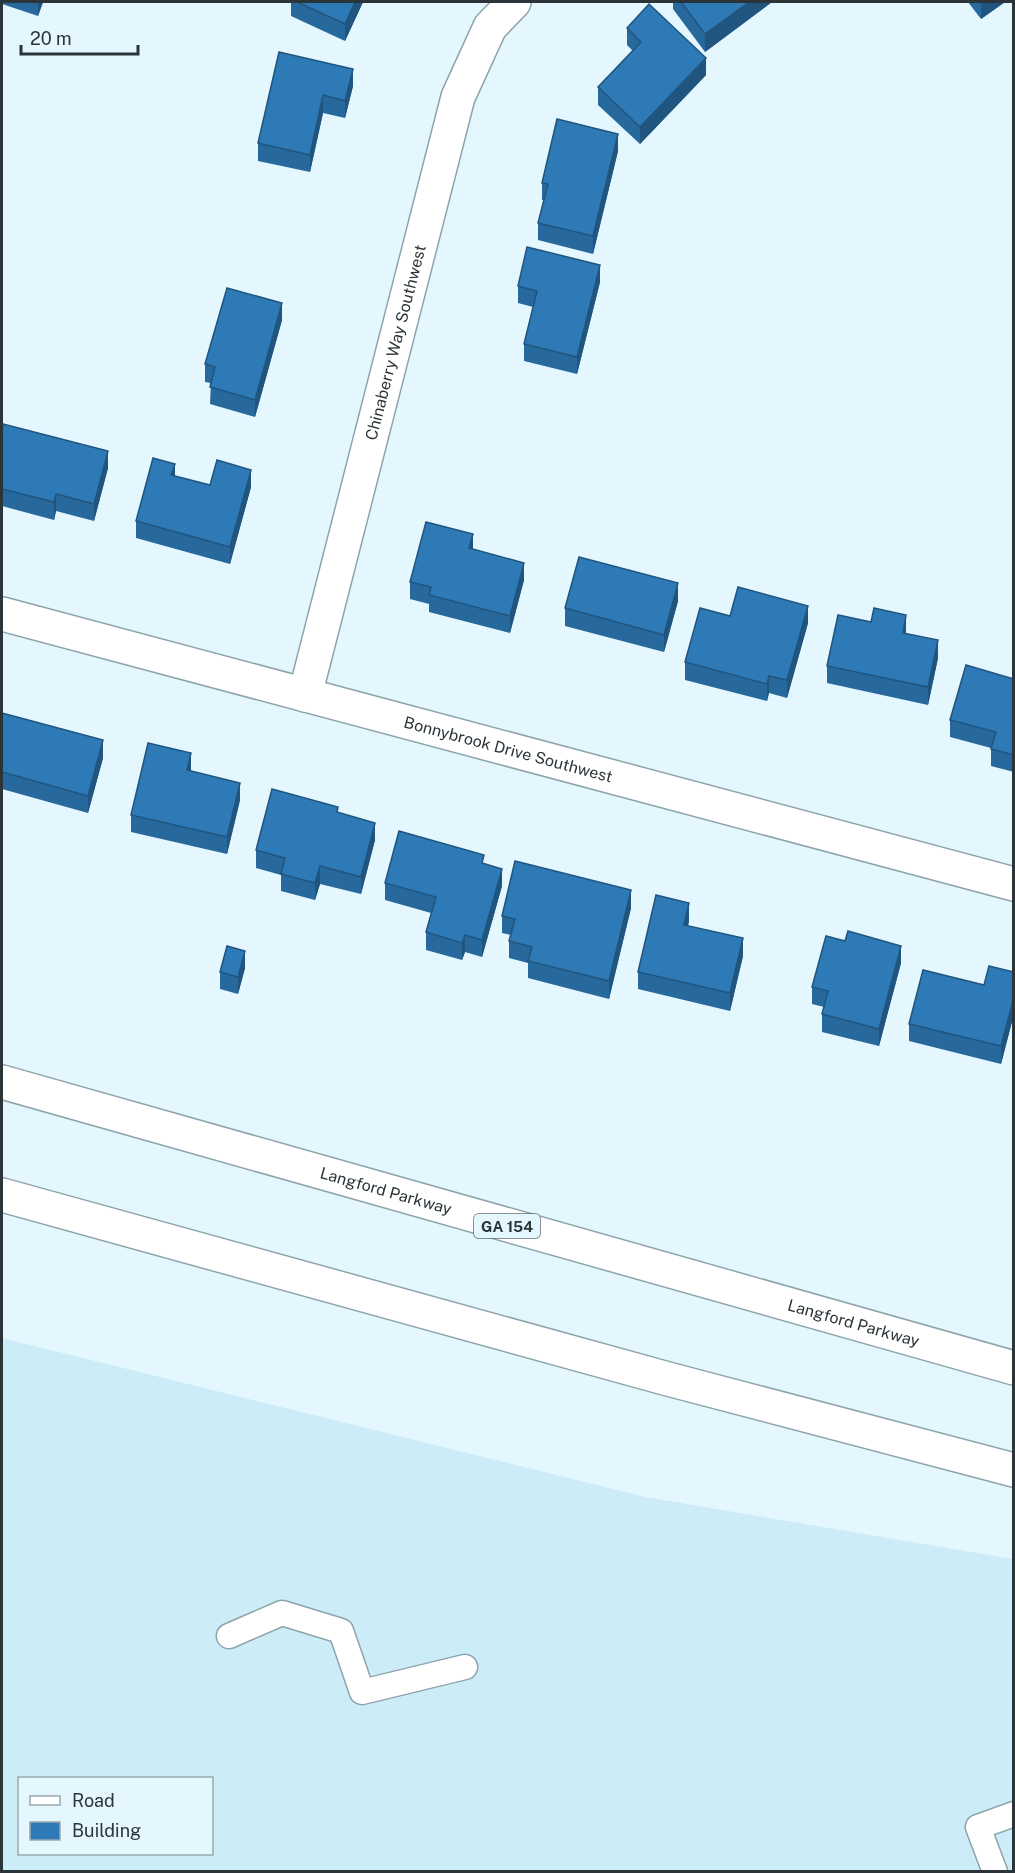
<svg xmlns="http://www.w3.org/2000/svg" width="1015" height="1873" font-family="'Public Sans',sans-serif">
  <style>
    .built { fill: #ccedf8; fill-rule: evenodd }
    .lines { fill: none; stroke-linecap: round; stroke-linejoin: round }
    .service-casing { stroke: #8ea4ac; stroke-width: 27 }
    .minor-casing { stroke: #8ea4ac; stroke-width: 36 }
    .motorway-casing { stroke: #8ea4ac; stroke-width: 36 }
    .service { stroke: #fff; stroke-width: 24 }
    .minor { stroke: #fff; stroke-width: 33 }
    .motorway { stroke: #fff; stroke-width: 33 }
    .wall { fill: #27699d }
    .shaded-wall { fill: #20557f }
    .building { fill: #2d7ab6; stroke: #20557f; stroke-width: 1.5 }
    .labels { text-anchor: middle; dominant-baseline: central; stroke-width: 6; stroke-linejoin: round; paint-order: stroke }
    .shield { fill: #e4f7fe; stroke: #626e73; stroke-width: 1.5 }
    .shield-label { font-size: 15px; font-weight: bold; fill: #2b3438 }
    .street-label { font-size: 16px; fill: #2b3438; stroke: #e4f7fe }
  </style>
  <rect width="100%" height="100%" fill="#e4f7fe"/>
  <path class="built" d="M 2,1338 L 645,1497 L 1013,1559 L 1013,1871 L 2,1872 ZM 20,1778 L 212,1778 L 212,1854 L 20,1854 Z"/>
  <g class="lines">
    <defs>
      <g id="service">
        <path d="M 229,1636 L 282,1613 L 341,1631 L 362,1692 L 465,1667"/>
        <path d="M 995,1872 L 978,1827 L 1014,1814"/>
      </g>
      <g id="minor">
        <path id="s1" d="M 2,614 L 1014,884"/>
        <path id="s2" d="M 305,695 L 458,97 L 490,27 L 514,2"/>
      </g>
      <g id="motorway">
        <path id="s3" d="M 2,1082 L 1014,1368"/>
        <path d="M 2,1195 L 668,1379 L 1014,1470"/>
      </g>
    </defs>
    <use href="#service" class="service-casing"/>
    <use href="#minor" class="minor-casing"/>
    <use href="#motorway" class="motorway-casing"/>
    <use href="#service" class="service"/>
    <use href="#minor" class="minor"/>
    <use href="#motorway" class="motorway"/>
  </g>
  <g class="wall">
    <path d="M 2,2 L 43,2 L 38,16 L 2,4 Z"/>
    <path d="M 291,2 L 363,2 L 345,41 L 291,16 Z"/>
    <path d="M 673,2 L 772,2 L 705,52 L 673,9 Z"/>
    <path d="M 968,2 L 1005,2 L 981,19 Z"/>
    <path d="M 627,28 L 706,75 L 640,144 L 598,105 L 598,87 L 633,51 L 627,45 Z"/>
    <path d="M 353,69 L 353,86 L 345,118 L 323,113 L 310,172 L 258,161 L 258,143 Z"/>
    <path d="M 618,151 L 593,254 L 538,240 L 538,223 L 544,200 L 542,200 L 542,183 Z"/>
    <path d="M 600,282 L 577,374 L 524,361 L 524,344 L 533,307 L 518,303 L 518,286 Z"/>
    <path d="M 282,320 L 255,417 L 210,404 L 211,383 L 205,382 L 205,364 Z"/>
    <path d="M 2,431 L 108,468 L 94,521 L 56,511 L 54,520 L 2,506 Z"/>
    <path d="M 175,476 L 210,485 L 251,487 L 230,564 L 136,538 L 136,521 Z"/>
    <path d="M 473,549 L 524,580 L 510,633 L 429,612 L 429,604 L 410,599 L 410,582 Z"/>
    <path d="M 678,601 L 664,652 L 565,626 L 565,608 Z"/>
    <path d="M 730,616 L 808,623 L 787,698 L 769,693 L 767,701 L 685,680 L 685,662 Z"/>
    <path d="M 906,633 L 938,658 L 928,705 L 827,683 L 827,666 Z"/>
    <path d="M 1014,679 L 1014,772 L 991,766 L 991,748 L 950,737 L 950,720 Z"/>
    <path d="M 2,713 L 103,758 L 88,813 L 2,789 Z"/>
    <path d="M 191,771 L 240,800 L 227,854 L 131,832 L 131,815 Z"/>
    <path d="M 338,813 L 375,840 L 361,894 L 320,884 L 315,900 L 281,891 L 281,875 L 256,868 L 256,850 Z"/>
    <path d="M 484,864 L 502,886 L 482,957 L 465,952 L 462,960 L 426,950 L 426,932 L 431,913 L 385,900 L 385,883 Z"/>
    <path d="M 631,908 L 609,999 L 528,978 L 528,963 L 509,958 L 509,941 L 511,935 L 502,933 L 502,916 Z"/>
    <path d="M 689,921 L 688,926 L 743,956 L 730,1011 L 638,989 L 638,972 Z"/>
    <path d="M 901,963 L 879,1046 L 822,1032 L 822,1014 L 824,1007 L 812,1004 L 812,987 Z"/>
    <path d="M 245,968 L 238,994 L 220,989 L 220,972 Z"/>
    <path d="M 1014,972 L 1014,1014 L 1001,1064 L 909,1041 L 909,1024 L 984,985 Z"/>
  </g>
  <g class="shaded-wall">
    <path d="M 38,2 L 43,2 L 38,16 Z"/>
    <path d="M 355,2 L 363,2 L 345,41 L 345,24 Z"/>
    <path d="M 749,2 L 772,2 L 705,52 L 705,34 Z"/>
    <path d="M 981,2 L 1005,2 L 981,19 Z"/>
    <path d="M 706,58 L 706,75 L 640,144 L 640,127 Z"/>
    <path d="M 353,69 L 353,86 L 345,118 L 345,101 Z"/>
    <path d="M 323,95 L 323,113 L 310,172 L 310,155 Z"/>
    <path d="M 618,134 L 618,151 L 593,254 L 593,236 Z"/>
    <path d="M 600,265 L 600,282 L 577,374 L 577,357 Z"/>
    <path d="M 282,303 L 282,320 L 255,417 L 255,400 Z"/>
    <path d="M 108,451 L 108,468 L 94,521 L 94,504 Z"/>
    <path d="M 175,464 L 175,481 L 171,475 Z"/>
    <path d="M 251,470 L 251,487 L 230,564 L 230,547 Z"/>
    <path d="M 56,494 L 56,511 L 54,520 L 54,502 Z"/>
    <path d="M 473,534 L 473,552 L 469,548 Z"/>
    <path d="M 524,563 L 524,580 L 510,633 L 510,616 Z"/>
    <path d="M 678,583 L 678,601 L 664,652 L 664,635 Z"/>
    <path d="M 808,606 L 808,623 L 787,698 L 787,680 Z"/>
    <path d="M 906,615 L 906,632 L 903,650 L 903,633 Z"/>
    <path d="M 938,640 L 938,658 L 928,705 L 928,687 Z"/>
    <path d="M 769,676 L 769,693 L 767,701 L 767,684 Z"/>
    <path d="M 103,740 L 103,758 L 88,813 L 88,796 Z"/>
    <path d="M 191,753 L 191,770 L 187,788 L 187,770 Z"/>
    <path d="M 240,783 L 240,800 L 227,854 L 227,837 Z"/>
    <path d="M 375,823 L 375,840 L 361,894 L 361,877 Z"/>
    <path d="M 320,866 L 320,884 L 315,900 L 315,883 Z"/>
    <path d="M 502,869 L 502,886 L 482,957 L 482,940 Z"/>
    <path d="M 631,890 L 631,908 L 609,999 L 609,981 Z"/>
    <path d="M 689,903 L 689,921 L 684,942 L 684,925 Z"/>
    <path d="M 465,935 L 465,952 L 462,960 L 462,943 Z"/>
    <path d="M 743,938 L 743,956 L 730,1011 L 730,993 Z"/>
    <path d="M 901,946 L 901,963 L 879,1046 L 879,1029 Z"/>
    <path d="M 245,951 L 245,968 L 238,994 L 238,977 Z"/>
    <path d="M 1014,997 L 1014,1014 L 1001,1064 L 1001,1046 Z"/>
  </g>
  <g class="building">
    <path d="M 297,2 L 355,2 L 345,24 Z"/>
    <path d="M 681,2 L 749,2 L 705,34 Z"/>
    <path d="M 649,4 L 706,58 L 640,127 L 598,87 L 641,42 L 627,28 Z"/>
    <path d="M 279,52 L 353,69 L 345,101 L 323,95 L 310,155 L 258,143 Z"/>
    <path d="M 557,119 L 618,134 L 593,236 L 538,223 L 548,184 L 542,183 Z"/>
    <path d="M 527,247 L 600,265 L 577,357 L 524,344 L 537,291 L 518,286 Z"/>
    <path d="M 227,288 L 282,303 L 255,400 L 210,387 L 215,367 L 205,364 Z"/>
    <path d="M 3,424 L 108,451 L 94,504 L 56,494 L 54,502 L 2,489 L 2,431 Z"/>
    <path d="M 153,458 L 175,464 L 171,475 L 210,485 L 217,460 L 251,470 L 230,547 L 136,521 Z"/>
    <path d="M 426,522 L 473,534 L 469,548 L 524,563 L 510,616 L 429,595 L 431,587 L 410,582 Z"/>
    <path d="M 579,557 L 678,583 L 664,635 L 565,608 Z"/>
    <path d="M 738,587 L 808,606 L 787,680 L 769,676 L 767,684 L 685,662 L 700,608 L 730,616 Z"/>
    <path d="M 874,608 L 906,615 L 903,633 L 938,640 L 928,687 L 827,666 L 838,615 L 871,622 Z"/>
    <path d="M 966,665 L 1014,679 L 1014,755 L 991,749 L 996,732 L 950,720 Z"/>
    <path d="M 2,713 L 103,740 L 88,796 L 2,772 Z"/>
    <path d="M 148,743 L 191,753 L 187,770 L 240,783 L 227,837 L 131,815 Z"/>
    <path d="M 272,789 L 338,807 L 337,812 L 375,823 L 361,877 L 320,866 L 315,883 L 281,874 L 285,858 L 256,850 Z"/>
    <path d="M 399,831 L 484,855 L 482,863 L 502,869 L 482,940 L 465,935 L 462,943 L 426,932 L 436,897 L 385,883 Z"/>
    <path d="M 515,861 L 631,890 L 609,981 L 528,961 L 532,947 L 509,941 L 515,919 L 502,916 Z"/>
    <path d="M 656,895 L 689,903 L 684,925 L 743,938 L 730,993 L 638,972 Z"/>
    <path d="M 848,931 L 901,946 L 879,1029 L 822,1014 L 828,991 L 812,987 L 826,936 L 845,941 Z"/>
    <path d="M 227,946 L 245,951 L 238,977 L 220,972 Z"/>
    <path d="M 989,966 L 1014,972 L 1014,997 L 1001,1046 L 909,1024 L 923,970 L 984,985 Z"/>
  </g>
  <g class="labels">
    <rect class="shield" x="474" y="1214" width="66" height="24" rx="4.5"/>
    <g class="shield-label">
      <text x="507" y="1226">GA 154</text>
    </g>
    <g class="street-label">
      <text stroke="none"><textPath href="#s2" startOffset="364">Chinaberry Way Southwest</textPath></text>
      <text stroke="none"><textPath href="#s1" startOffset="524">Bonnybrook Drive Southwest</textPath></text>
      <text stroke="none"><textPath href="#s3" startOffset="399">Langford Parkway</textPath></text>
      <text stroke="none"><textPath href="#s3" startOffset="885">Langford Parkway</textPath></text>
    </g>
  </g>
  <rect width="1015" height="1873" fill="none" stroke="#2b3438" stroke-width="6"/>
  <rect x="18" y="1777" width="195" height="78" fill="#e4f7fe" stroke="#9aa9af" stroke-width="1.5"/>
  <rect x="30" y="1796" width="30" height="9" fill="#ffffff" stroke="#9aa9af" stroke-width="1.5"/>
  <text x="72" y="1807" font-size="18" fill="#2b3438">Road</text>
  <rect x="30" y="1822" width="30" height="18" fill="#2d7ab6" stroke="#9aa9af" stroke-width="1.5"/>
  <text x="72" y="1837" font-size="18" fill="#2b3438">Building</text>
  <path d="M21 45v9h117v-9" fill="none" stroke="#2b3438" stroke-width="3"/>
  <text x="30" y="45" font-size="18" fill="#2b3438" stroke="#e4f7fe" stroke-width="4.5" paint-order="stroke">20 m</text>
</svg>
